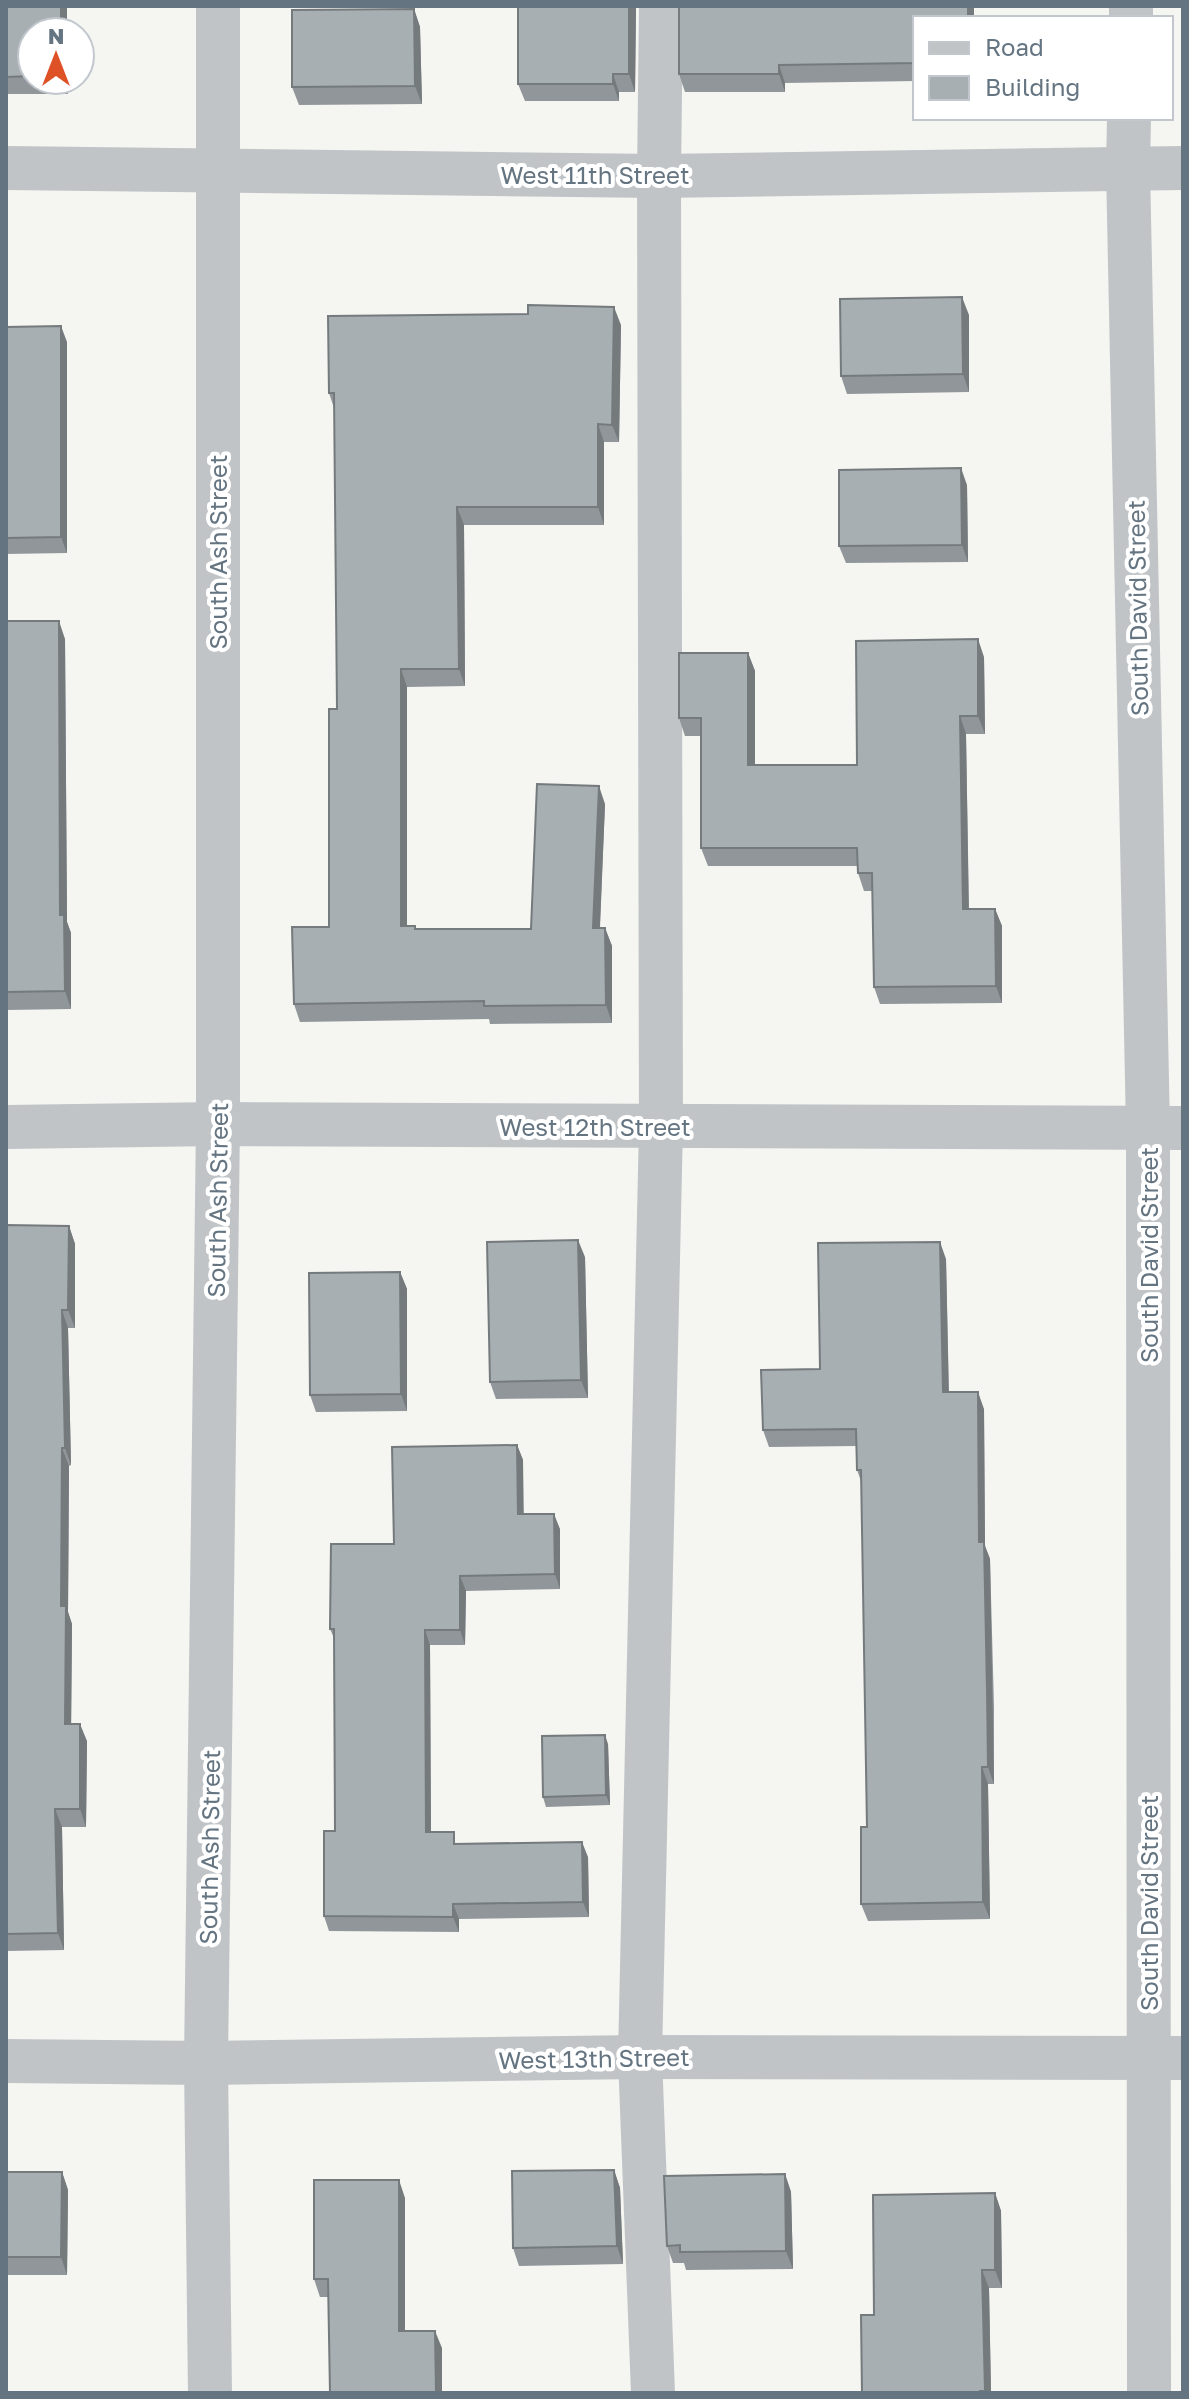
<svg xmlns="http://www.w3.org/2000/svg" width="1189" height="2399" font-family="'Golos Text',sans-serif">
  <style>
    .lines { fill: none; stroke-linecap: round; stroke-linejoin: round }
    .minor { stroke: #c0c4c7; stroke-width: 44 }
    .wall { fill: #90969a }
    .shaded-wall { fill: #757a7d }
    .building { fill: #a7afb3; stroke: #757a7d; stroke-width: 2 }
    .labels { text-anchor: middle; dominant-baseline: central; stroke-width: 8; stroke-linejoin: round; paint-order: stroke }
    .street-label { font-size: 24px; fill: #647481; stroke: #fff }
  </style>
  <rect width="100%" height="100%" fill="#f5f5f1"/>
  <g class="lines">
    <g class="minor">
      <path d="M 1131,18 L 1131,6"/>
      <path d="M 1129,118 L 1128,168 L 1148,1129 L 1149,2393"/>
      <path d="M 6,168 L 659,176 L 1183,168"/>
      <path d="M 6,1127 L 218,1124 L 1183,1128"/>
      <path d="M 6,2061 L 206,2063 L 640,2057 L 1183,2058"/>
      <path d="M 210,2393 L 206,2063 L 218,1124 L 218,6"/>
      <path d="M 653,2393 L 640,2057 L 661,1126 L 659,176 L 661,6"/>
    </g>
  </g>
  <g class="wall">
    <path d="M 6,6 L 32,32 L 32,80 L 68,80 L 68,94 L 6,94 Z"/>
    <path d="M 518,6 L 636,6 L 635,92 L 619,92 L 619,101 L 525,101 L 518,84 Z"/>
    <path d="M 679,6 L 974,6 L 974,18 L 915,18 L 915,81 L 785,83 L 785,92 L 685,92 L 679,74 Z"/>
    <path d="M 414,9 L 420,27 L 422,104 L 299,105 L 292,87 Z"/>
    <path d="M 969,315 L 969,392 L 847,394 L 841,376 Z"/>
    <path d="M 621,325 L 619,442 L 604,442 L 604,525 L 464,525 L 465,686 L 407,687 L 407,926 L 416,929 L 531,929 L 605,804 L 600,928 L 605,928 L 612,946 L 612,1023 L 490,1024 L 489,1019 L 300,1022 L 294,1004 L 329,927 L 337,709 L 334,408 L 329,393 Z"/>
    <path d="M 6,327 L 67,342 L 67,553 L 6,554 Z"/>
    <path d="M 967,485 L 968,562 L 846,563 L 839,546 Z"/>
    <path d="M 6,621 L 65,639 L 67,922 L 71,933 L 71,1009 L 6,1010 Z"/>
    <path d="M 748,653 L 755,671 L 755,765 L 857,765 L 984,657 L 985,734 L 966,734 L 969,909 L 995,909 L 1002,926 L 1002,1003 L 880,1004 L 874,987 L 872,891 L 864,891 L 858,873 L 858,866 L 708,866 L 701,848 L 701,736 L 685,736 L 679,718 Z"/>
    <path d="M 6,1225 L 69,1226 L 75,1244 L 75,1328 L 68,1328 L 71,1465 L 69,1466 L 68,1612 L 72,1624 L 71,1724 L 87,1741 L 86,1827 L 62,1827 L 64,1950 L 6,1951 Z"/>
    <path d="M 585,1257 L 588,1398 L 496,1399 L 490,1382 Z"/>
    <path d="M 946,1259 L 949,1392 L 984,1409 L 985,1546 L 990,1559 L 994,1707 L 994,1784 L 988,1784 L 990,1919 L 868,1921 L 861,1904 L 867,1827 L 861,1481 L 857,1470 L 856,1446 L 769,1447 L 763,1430 L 820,1369 Z"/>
    <path d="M 400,1272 L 407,1289 L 407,1411 L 316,1412 L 310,1395 Z"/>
    <path d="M 517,1445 L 523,1460 L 523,1514 L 560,1529 L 560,1589 L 466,1591 L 465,1645 L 430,1645 L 431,1832 L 458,1844 L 588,1857 L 589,1917 L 459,1919 L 459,1932 L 329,1931 L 324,1916 L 335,1831 L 334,1638 L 330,1629 L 394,1544 Z"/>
    <path d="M 608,1744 L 610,1805 L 546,1807 L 543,1797 Z"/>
    <path d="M 614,2170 L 620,2188 L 623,2264 L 519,2266 L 513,2248 Z"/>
    <path d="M 6,2172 L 62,2172 L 68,2190 L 67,2275 L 6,2275 Z"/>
    <path d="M 785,2174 L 791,2192 L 793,2269 L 686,2270 L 684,2263 L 673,2263 L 667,2246 Z"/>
    <path d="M 995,2193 L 1001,2211 L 1002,2288 L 989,2288 L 991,2393 L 862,2393 L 874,2315 Z"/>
    <path d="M 405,2198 L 405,2331 L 442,2348 L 442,2393 L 330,2393 L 328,2297 L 320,2297 L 314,2279 Z"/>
  </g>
  <g class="shaded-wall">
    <rect x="61" y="6" width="6" height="26"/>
    <path d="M 629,6 L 636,6 L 635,92 L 629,74 Z"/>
    <rect x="968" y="6" width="6" height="12"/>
    <path d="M 414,9 L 420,27 L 422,104 L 415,86 Z"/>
    <path d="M 779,65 L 785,83 L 785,92 L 779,74 Z"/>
    <path d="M 613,74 L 619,92 L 619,101 L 613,84 Z"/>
    <path d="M 63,80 L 68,80 L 68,94 Z"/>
    <path d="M 962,297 L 969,315 L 969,392 L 963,374 Z"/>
    <path d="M 614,307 L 621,325 L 619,442 L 612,425 Z"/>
    <path d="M 61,326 L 67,342 L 67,553 L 61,537 Z"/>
    <path d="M 598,424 L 604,442 L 604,525 L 598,507 Z"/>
    <path d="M 961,468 L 967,485 L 968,562 L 962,545 Z"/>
    <path d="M 457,507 L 464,525 L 465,686 L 459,669 Z"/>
    <path d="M 59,621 L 65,639 L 67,922 L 71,933 L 71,1009 L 65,991 L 60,915 Z"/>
    <path d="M 978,639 L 984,657 L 985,734 L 978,716 Z"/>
    <path d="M 748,653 L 755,671 L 755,782 L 748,765 Z"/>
    <path d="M 401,669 L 407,687 L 407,944 L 401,926 Z"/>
    <path d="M 960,716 L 966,734 L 969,927 L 963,909 Z"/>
    <path d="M 599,786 L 605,804 L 599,946 L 593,928 Z"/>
    <path d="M 995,909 L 1002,926 L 1002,1003 L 996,986 Z"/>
    <path d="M 605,928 L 612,946 L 612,1023 L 606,1005 Z"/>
    <path d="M 69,1226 L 75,1244 L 75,1328 L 68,1310 Z"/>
    <path d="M 578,1240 L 585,1257 L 588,1398 L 581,1380 Z"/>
    <path d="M 940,1242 L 946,1259 L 949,1409 L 943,1392 Z"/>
    <path d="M 400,1272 L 407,1289 L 407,1411 L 401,1394 Z"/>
    <path d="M 62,1310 L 68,1328 L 71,1465 L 65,1448 Z"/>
    <path d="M 978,1392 L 984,1409 L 985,1546 L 990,1559 L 994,1784 L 988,1767 L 979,1542 Z"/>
    <path d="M 517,1445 L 523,1460 L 524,1529 L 518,1514 Z"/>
    <path d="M 62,1448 L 69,1466 L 68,1612 L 72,1624 L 71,1741 L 65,1724 L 61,1606 Z"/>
    <path d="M 554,1514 L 560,1529 L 560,1589 L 555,1574 Z"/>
    <path d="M 460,1576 L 466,1591 L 465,1645 L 460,1630 Z"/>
    <path d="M 425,1630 L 430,1645 L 431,1847 L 426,1832 Z"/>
    <path d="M 80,1724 L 87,1741 L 86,1827 L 80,1809 Z"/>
    <path d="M 605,1735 L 608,1744 L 610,1805 L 606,1795 Z"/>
    <path d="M 982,1767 L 988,1784 L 990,1919 L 983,1902 Z"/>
    <path d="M 55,1809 L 62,1827 L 64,1950 L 58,1933 Z"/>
    <path d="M 582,1842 L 588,1857 L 589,1917 L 583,1902 Z"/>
    <path d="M 453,1904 L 459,1919 L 459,1932 L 453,1917 Z"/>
    <path d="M 614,2170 L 620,2188 L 623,2264 L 617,2246 Z"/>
    <path d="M 62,2172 L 68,2190 L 67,2275 L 61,2257 Z"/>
    <path d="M 785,2174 L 791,2192 L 793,2269 L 786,2251 Z"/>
    <path d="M 399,2180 L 405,2198 L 405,2349 L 399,2331 Z"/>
    <path d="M 995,2193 L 1001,2211 L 1002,2288 L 995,2270 Z"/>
    <path d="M 982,2270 L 989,2288 L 991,2393 L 985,2393 L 985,2391 Z"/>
    <path d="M 435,2331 L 442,2348 L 442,2393 L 436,2393 Z"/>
  </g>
  <g class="building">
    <path d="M 6,6 L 61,6 L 61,32 L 32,32 L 32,76 L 6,77 Z"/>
    <path d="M 518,6 L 629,6 L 629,74 L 613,74 L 613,84 L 518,84 Z"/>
    <path d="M 679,6 L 968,6 L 968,18 L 915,18 L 915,63 L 779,65 L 779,74 L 679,74 Z"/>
    <path d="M 414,9 L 415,86 L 292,87 L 292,10 Z"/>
    <path d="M 962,297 L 963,374 L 841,376 L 840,299 Z"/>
    <path d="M 528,305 L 614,307 L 612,425 L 598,424 L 598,507 L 457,507 L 459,669 L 401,669 L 401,926 L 415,926 L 415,929 L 531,929 L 537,784 L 599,786 L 593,928 L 605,928 L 606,1005 L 484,1006 L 484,1001 L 294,1004 L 292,927 L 329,927 L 329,709 L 337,709 L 334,393 L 329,393 L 328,316 L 528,314 Z"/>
    <path d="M 61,326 L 61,537 L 6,538 L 6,327 Z"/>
    <path d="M 961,468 L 962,545 L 839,546 L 839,470 Z"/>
    <path d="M 6,621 L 59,621 L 60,915 L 64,915 L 65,991 L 6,992 Z"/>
    <path d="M 978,639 L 978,716 L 960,716 L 963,909 L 995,909 L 996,986 L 874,987 L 872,873 L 858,873 L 857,848 L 701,848 L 701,718 L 679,718 L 679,653 L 748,653 L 748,765 L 857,765 L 856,641 Z"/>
    <path d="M 6,1225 L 69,1226 L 68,1310 L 62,1310 L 65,1448 L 62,1448 L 61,1606 L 66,1606 L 65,1724 L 80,1724 L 80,1809 L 55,1809 L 58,1933 L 6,1934 Z"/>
    <path d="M 578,1240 L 581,1380 L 490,1382 L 487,1242 Z"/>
    <path d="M 940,1242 L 943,1392 L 978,1392 L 979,1542 L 984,1542 L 987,1690 L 988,1767 L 982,1767 L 983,1902 L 861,1904 L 861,1827 L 867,1827 L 861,1470 L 857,1470 L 856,1429 L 763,1430 L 761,1370 L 820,1369 L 818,1243 Z"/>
    <path d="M 400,1272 L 401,1394 L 310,1395 L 309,1273 Z"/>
    <path d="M 517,1445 L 518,1514 L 554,1514 L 555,1574 L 460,1576 L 460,1630 L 425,1630 L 426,1832 L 454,1832 L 454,1844 L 582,1842 L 583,1902 L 453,1904 L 453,1917 L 324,1916 L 324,1831 L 335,1831 L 334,1629 L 330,1629 L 331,1544 L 394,1544 L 392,1447 Z"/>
    <path d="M 605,1735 L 606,1795 L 543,1797 L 542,1736 Z"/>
    <path d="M 614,2170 L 617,2246 L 513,2248 L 512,2171 Z"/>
    <path d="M 6,2172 L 62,2172 L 61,2257 L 6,2257 Z"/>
    <path d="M 785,2174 L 786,2251 L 680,2252 L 680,2245 L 667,2246 L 664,2176 Z"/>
    <path d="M 314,2180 L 399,2180 L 399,2331 L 435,2331 L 436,2393 L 330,2393 L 328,2279 L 314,2279 Z"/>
    <path d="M 995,2193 L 995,2270 L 982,2270 L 985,2391 L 980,2391 L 980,2393 L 862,2393 L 861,2315 L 874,2315 L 873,2195 Z"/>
  </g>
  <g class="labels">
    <g class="street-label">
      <text x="595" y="174">West 11th Street</text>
      <text transform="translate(217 552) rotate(-90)">South Ash Street</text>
      <text transform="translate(1137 608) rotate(-91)">South David Street</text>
      <text x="595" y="1126">West 12th Street</text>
      <text transform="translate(217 1200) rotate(-89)">South Ash Street</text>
      <text transform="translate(1148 1255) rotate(-90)">South David Street</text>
      <text transform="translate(209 1847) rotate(-89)">South Ash Street</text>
      <text transform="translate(1148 1903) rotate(-90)">South David Street</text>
      <text transform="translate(594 2058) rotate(-1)">West 13th Street</text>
    </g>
  </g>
  <rect width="1189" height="2399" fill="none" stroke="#647481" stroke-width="16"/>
  <rect x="913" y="16" width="260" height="104" fill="#ffffff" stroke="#c1c7cd" stroke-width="2"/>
  <rect x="929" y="42" width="40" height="12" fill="#c0c4c7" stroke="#c1c7cd" stroke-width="2"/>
  <text x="985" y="56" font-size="24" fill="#647481">Road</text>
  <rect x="929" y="76" width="40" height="24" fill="#a7afb3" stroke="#c1c7cd" stroke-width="2"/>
  <text x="985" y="96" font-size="24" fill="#647481">Building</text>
  <g transform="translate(56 56)"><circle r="38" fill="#ffffff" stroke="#c1c7cd" stroke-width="2"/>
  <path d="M0-6L14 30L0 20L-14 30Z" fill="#de5127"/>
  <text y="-12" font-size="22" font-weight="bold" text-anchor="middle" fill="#647481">N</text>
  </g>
</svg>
